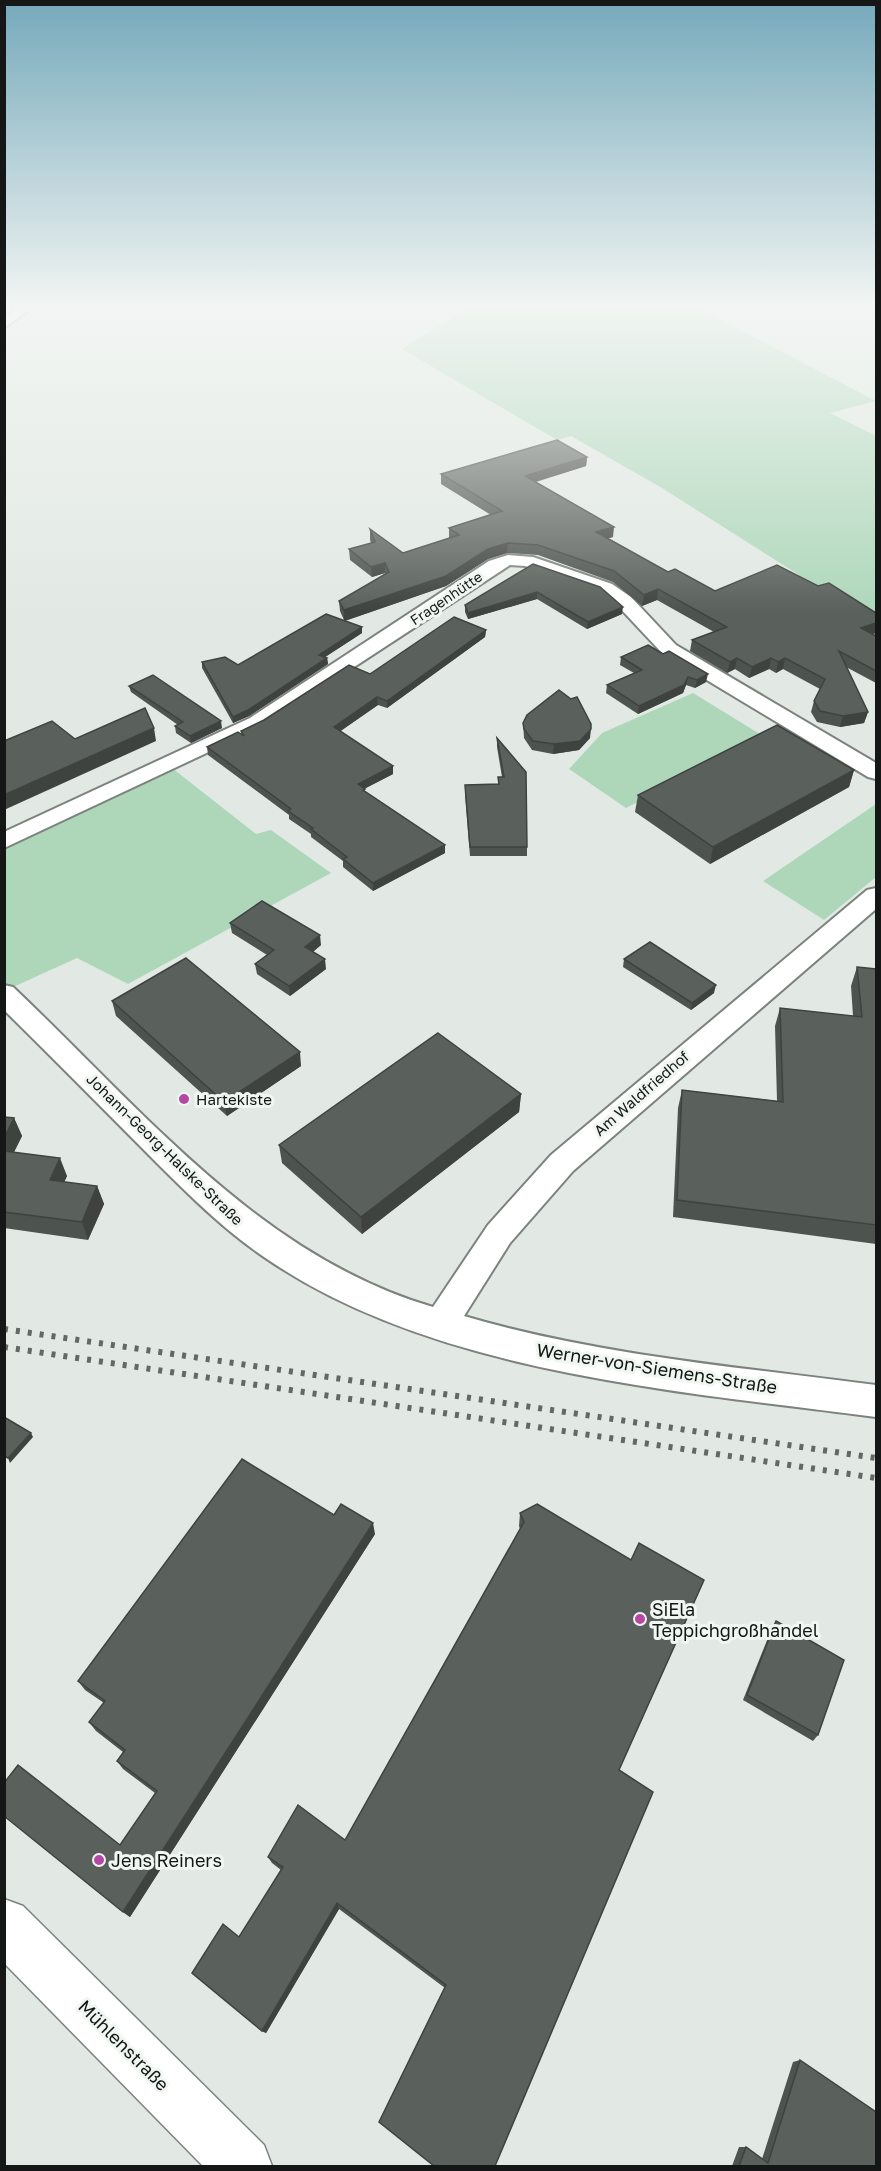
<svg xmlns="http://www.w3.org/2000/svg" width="881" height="2171" font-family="'Golos Text',sans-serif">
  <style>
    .green { fill: #aed7ba }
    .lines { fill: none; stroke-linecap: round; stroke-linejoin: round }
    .minor-casing { stroke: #7c837e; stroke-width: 4 }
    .tertiary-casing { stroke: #7c837e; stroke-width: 3 }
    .minor { fill: #fff; fill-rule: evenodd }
    .tertiary { fill: #fff; fill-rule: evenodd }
    .rail { stroke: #646865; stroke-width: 6; stroke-dasharray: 4 8; stroke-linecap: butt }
    .wall { fill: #4d534e }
    .shaded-wall { fill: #3f4340 }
    .building { fill: #5a605b; stroke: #3f4340; stroke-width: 1.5 }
    .poi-dot { fill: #b647a5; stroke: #f0f7f2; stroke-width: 2 }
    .labels { text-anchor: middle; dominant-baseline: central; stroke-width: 6; stroke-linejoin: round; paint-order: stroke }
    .far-street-label { font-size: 14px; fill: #141715; stroke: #f0f7f2 }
    .street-label { font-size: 15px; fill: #141715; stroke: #f0f7f2 }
    .poi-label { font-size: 15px; fill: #141715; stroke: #f0f7f2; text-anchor: start }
    .near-street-label { font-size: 18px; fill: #141715; stroke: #f0f7f2 }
    .near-poi-label { font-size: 18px; fill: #141715; stroke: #f0f7f2; text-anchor: start }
  </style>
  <rect width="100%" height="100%" fill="#e2e9e4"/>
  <g class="green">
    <path d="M 468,308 L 698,308 L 876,401 L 830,413 L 876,436 L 876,624 L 662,488 L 571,436 L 557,440 L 402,349 Z"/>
    <path d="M 693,693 L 765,737 L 626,808 L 569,769 L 602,733 Z"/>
    <path d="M 172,768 L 256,834 L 271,830 L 331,873 L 128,984 L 77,958 L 11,988 L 4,981 L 4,846 Z"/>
    <path d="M 876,804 L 876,877 L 824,920 L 763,881 Z"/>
  </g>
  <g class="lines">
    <defs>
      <g id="minor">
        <path d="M 17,308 L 32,308 L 4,328 L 4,318 Z"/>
        <path d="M 508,555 L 533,557 L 612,584 L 631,597 L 676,645 L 876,763 L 876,779 L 868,777 L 662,653 L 617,605 L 600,592 L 525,566 L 510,565 L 264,726 L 4,848 L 4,832 L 250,718 L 489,561 Z"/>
        <path d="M 876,888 L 876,909 L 573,1171 L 510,1243 L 464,1316 C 597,1355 738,1367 876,1385 L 876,1417 C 679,1391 438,1374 270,1261 C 224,1231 185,1191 146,1152 C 99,1105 52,1057 4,1010 L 4,985 L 13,987 C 141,1108 259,1256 433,1307 L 488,1225 L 551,1155 L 867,890 Z"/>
      </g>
      <path id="tertiary" d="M 4,1899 L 23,1906 L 264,2145 L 272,2166 L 203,2166 L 4,1963 Z"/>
    </defs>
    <use href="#minor" class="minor-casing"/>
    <use href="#tertiary" class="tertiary-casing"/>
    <use href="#minor" class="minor"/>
    <use href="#tertiary" class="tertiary"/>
    <g class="rail">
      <path d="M 4,1329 L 876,1458"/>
      <path d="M 4,1347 L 876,1478"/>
    </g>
  </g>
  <g class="wall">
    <path d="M 587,457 L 586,466 L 536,482 L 613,537 L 608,538 L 668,572 L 715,591 L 818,586 L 876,613 L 876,633 L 872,634 L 876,636 L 876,683 L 846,667 L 868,712 L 864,723 L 840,727 L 817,722 L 811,712 L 814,701 L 820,689 L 783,669 L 776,673 L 769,669 L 749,678 L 735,669 L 727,673 L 690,651 L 692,640 L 714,632 L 657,600 L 642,606 L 613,582 L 538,555 L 507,553 L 488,559 L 446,586 L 345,621 L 362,627 L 362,633 L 325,657 L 327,658 L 328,664 L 249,716 L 233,723 L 202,668 L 202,662 L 238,665 L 344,620 L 340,611 L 339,601 L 385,574 L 385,573 L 372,577 L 350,560 L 349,549 L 371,543 L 370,540 L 370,529 L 403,553 L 449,538 L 449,528 L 491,515 L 441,484 L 441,474 Z"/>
    <path d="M 533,564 L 622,614 L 587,629 L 537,599 L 468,619 L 465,612 L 465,605 Z"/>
    <path d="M 486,630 L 485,637 L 387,708 L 378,705 L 340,731 L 393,766 L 393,774 L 364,789 L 365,792 L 445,853 L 373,891 L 343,867 L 343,861 L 311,837 L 311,834 L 289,819 L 289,815 L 208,755 L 207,747 L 242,734 L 241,731 L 370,674 Z"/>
    <path d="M 621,657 L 706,682 L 695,688 L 686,685 L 683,693 L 638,714 L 606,693 L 607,685 L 634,673 L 620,665 Z"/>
    <path d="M 129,686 L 222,728 L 191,743 L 176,733 L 175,726 L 178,725 L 131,692 Z"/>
    <path d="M 523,723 L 590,738 L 579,750 L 553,754 L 532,750 L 524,738 Z"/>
    <path d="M 497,738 L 527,847 L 527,856 L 470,856 L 465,794 L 465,785 L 498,784 L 498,777 L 502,777 L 497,747 Z"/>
    <path d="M 854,770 L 849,787 L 710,864 L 635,812 L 638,795 Z"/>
    <path d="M 230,923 L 321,945 L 313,952 L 326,969 L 290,996 L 257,974 L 255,964 L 267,955 L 232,933 Z"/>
    <path d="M 624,959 L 714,993 L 691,1010 L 623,967 Z"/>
    <path d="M 857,967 L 876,969 L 876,1244 L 673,1217 L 678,1108 L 682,1090 L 777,1101 L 775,1026 L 780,1008 L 853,1016 L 851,986 Z"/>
    <path d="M 112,1001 L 301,1066 L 227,1116 L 116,1016 Z"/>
    <path d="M 521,1094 L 519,1112 L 362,1234 L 282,1163 L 279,1145 Z"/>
    <path d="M 4,1117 L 14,1118 L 22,1136 L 14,1152 L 67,1176 L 64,1182 L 97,1186 L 104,1204 L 88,1240 L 4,1228 Z"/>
    <path d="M 520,1513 L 631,1560 L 445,1988 L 339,1909 L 266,2033 L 262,2031 L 239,1937 L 281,1870 L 272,1863 L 268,1857 L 345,1840 L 520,1529 L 519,1526 Z"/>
    <path d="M 334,1515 L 375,1534 L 130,1917 L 123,1912 L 120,1845 L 155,1793 L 123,1769 L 117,1761 L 123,1752 L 96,1731 L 89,1722 L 104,1703 L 85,1690 L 78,1681 Z"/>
    <path d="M 776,1621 L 818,1735 L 813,1741 L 743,1700 L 772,1628 Z"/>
    <path d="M 800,2060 L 876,2166 L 732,2166 L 739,2147 L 746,2147 L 762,2159 L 793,2062 Z"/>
  </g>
  <g class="shaded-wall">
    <path d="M 587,457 L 586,466 L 524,485 L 525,476 Z"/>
    <path d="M 614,527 L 613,537 L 595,542 L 596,532 Z"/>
    <path d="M 508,543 L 507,553 L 488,559 L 446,586 L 344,621 L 344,610 L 488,549 Z"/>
    <path d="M 385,563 L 385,573 L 372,577 L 371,567 Z"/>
    <path d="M 658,589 L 657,600 L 642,606 L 644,595 Z"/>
    <path d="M 537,592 L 537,599 L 468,619 L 468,613 Z"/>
    <path d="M 623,607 L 622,614 L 587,629 L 588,622 Z"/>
    <path d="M 876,623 L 876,633 L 858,639 L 861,628 Z"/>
    <path d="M 362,627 L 362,633 L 319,661 L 319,655 Z"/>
    <path d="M 486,630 L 485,637 L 387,708 L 387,701 Z"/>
    <path d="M 327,658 L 328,664 L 249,716 L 233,723 L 233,717 Z"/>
    <path d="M 737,658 L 735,669 L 727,673 L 730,662 Z"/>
    <path d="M 771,658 L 769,669 L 749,678 L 752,667 Z"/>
    <path d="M 785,658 L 783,669 L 776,673 L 778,662 Z"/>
    <path d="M 708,674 L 706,682 L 695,688 L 697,680 Z"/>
    <path d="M 688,677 L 686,685 L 683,693 L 638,714 L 639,706 Z"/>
    <path d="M 377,697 L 378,705 L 335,735 L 334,727 Z"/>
    <path d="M 868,712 L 864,723 L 840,727 L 843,716 Z"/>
    <path d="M 221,721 L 222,728 L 191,743 L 190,736 Z"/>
    <path d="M 154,728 L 156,741 L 4,810 L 4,795 Z"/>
    <path d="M 591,729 L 590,738 L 579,750 L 553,754 L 554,744 Z"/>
    <path d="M 393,766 L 393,774 L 358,792 L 358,784 Z"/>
    <path d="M 854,770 L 849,787 L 710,864 L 713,847 Z"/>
    <path d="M 445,845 L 445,853 L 373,891 L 373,883 Z"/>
    <path d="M 320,935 L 321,945 L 306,957 L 305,947 Z"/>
    <path d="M 325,959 L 326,969 L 290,996 L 289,986 Z"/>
    <path d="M 716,985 L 714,993 L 691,1010 L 692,1003 Z"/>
    <path d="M 300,1052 L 301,1066 L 227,1116 L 224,1102 Z"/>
    <path d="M 521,1094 L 519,1112 L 362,1234 L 361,1217 Z"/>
    <path d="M 14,1118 L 22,1136 L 6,1168 L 4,1163 L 4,1138 Z"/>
    <path d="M 60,1158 L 67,1176 L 57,1198 L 50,1180 Z"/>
    <path d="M 97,1186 L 104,1204 L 88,1240 L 82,1222 Z"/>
    <path d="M 31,1433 L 33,1437 L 10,1463 L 8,1458 Z"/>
    <path d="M 373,1523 L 375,1534 L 130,1917 L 123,1912 Z"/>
    <path d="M 337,1903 L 339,1909 L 266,2033 L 262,2031 Z"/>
  </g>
  <g class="building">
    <path d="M 557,440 L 587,457 L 525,476 L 614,527 L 596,532 L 668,572 L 675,569 L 715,591 L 777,565 L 818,586 L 829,583 L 876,613 L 876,623 L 861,628 L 876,636 L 876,671 L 839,651 L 868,712 L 843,716 L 820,711 L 814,701 L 825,679 L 785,658 L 778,662 L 771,658 L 752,667 L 737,658 L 730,662 L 692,640 L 727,627 L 658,589 L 644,595 L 614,571 L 538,545 L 508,543 L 488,549 L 446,576 L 344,610 L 339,601 L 389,572 L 385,563 L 371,567 L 349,549 L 375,542 L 370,529 L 403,553 L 459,535 L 449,528 L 502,511 L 441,474 Z"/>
    <path d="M 533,564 L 600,587 L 623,607 L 588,622 L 537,592 L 468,613 L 465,605 Z"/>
    <path d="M 326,614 L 362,627 L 319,655 L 327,658 L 248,710 L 233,717 L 202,662 L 225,657 L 238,665 Z"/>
    <path d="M 454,617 L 486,630 L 387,701 L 377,697 L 334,727 L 393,766 L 358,784 L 365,789 L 363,790 L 445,845 L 373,883 L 343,859 L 347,857 L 311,829 L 313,828 L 288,811 L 291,809 L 207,747 L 238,732 L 244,736 L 241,731 L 264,720 L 349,665 L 370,674 Z"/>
    <path d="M 648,645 L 663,654 L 669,651 L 708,674 L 697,680 L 688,677 L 684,685 L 639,706 L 607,685 L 642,670 L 621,657 Z"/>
    <path d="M 153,675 L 221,721 L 190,736 L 175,726 L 183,722 L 129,686 Z"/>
    <path d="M 559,690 L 571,699 L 577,697 L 591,724 L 591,729 L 580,741 L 554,744 L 533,741 L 524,729 L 523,723 L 527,715 Z"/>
    <path d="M 145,708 L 154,728 L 4,795 L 4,741 L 52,721 L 75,739 Z"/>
    <path d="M 777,725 L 854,770 L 713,847 L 638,795 Z"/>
    <path d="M 497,738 L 526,772 L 527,847 L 470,847 L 465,785 L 499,784 L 498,777 L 504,777 Z"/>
    <path d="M 262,901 L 320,935 L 305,947 L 325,959 L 289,986 L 255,964 L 274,950 L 230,923 Z"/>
    <path d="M 650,942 L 716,985 L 692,1003 L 624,959 Z"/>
    <path d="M 186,958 L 300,1052 L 224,1102 L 112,1001 Z"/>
    <path d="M 857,967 L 876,969 L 876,1225 L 677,1200 L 682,1090 L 783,1102 L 780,1008 L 862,1017 Z"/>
    <path d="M 438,1033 L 521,1094 L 361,1217 L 279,1145 Z"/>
    <path d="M 4,1117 L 14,1118 L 4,1138 Z"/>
    <path d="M 4,1151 L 60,1158 L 50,1180 L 97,1186 L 82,1222 L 4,1212 Z"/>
    <path d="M 4,1417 L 31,1433 L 8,1458 L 4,1456 Z"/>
    <path d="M 242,1459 L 334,1515 L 341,1504 L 373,1523 L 123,1912 L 4,1816 L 4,1783 L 18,1765 L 120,1845 L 157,1791 L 117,1761 L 125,1750 L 89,1722 L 105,1701 L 78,1681 Z"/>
    <path d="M 537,1504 L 631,1560 L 639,1543 L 704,1580 L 619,1770 L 653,1792 L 495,2166 L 434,2166 L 379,2122 L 446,1985 L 337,1903 L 262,2031 L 192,1973 L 223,1924 L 239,1937 L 283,1867 L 268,1857 L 298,1805 L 345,1840 L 524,1522 L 520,1513 Z"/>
    <path d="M 776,1621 L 844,1660 L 818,1735 L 747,1695 Z"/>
    <path d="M 800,2060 L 876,2112 L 876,2166 L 739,2166 L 746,2147 L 768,2163 Z"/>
  </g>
  <linearGradient id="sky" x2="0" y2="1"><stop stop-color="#75a9bb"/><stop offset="0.5" stop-color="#f2f5f3"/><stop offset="1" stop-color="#f2f5f3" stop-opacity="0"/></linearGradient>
  <rect width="881" height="612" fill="url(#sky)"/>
  <g class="poi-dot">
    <circle cx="184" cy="1099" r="6"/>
    <circle cx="640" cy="1619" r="6"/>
    <circle cx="99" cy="1860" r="6"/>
  </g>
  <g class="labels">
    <g class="far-street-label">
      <text transform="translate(446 598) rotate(-34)">Fragenhütte</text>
    </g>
    <g class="street-label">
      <text transform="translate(641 1093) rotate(-41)">Am Waldfriedhof</text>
      <text transform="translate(165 1149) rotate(44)">Johann-Georg-Halske-Straße</text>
    </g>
    <g class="poi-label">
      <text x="196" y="1099">Hartekiste</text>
    </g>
    <g class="near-street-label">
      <text transform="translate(657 1368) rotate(9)">Werner-von-Siemens-Straße</text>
      <text transform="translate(124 2045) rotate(45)">Mühlenstraße</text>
    </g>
    <g class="near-poi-label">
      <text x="652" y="1609">SiEla<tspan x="652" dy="21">Teppichgroßhandel</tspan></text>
      <text x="111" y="1860">Jens Reiners</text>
    </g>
  </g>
  <rect width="881" height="2171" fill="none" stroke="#141715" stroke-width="12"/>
</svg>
